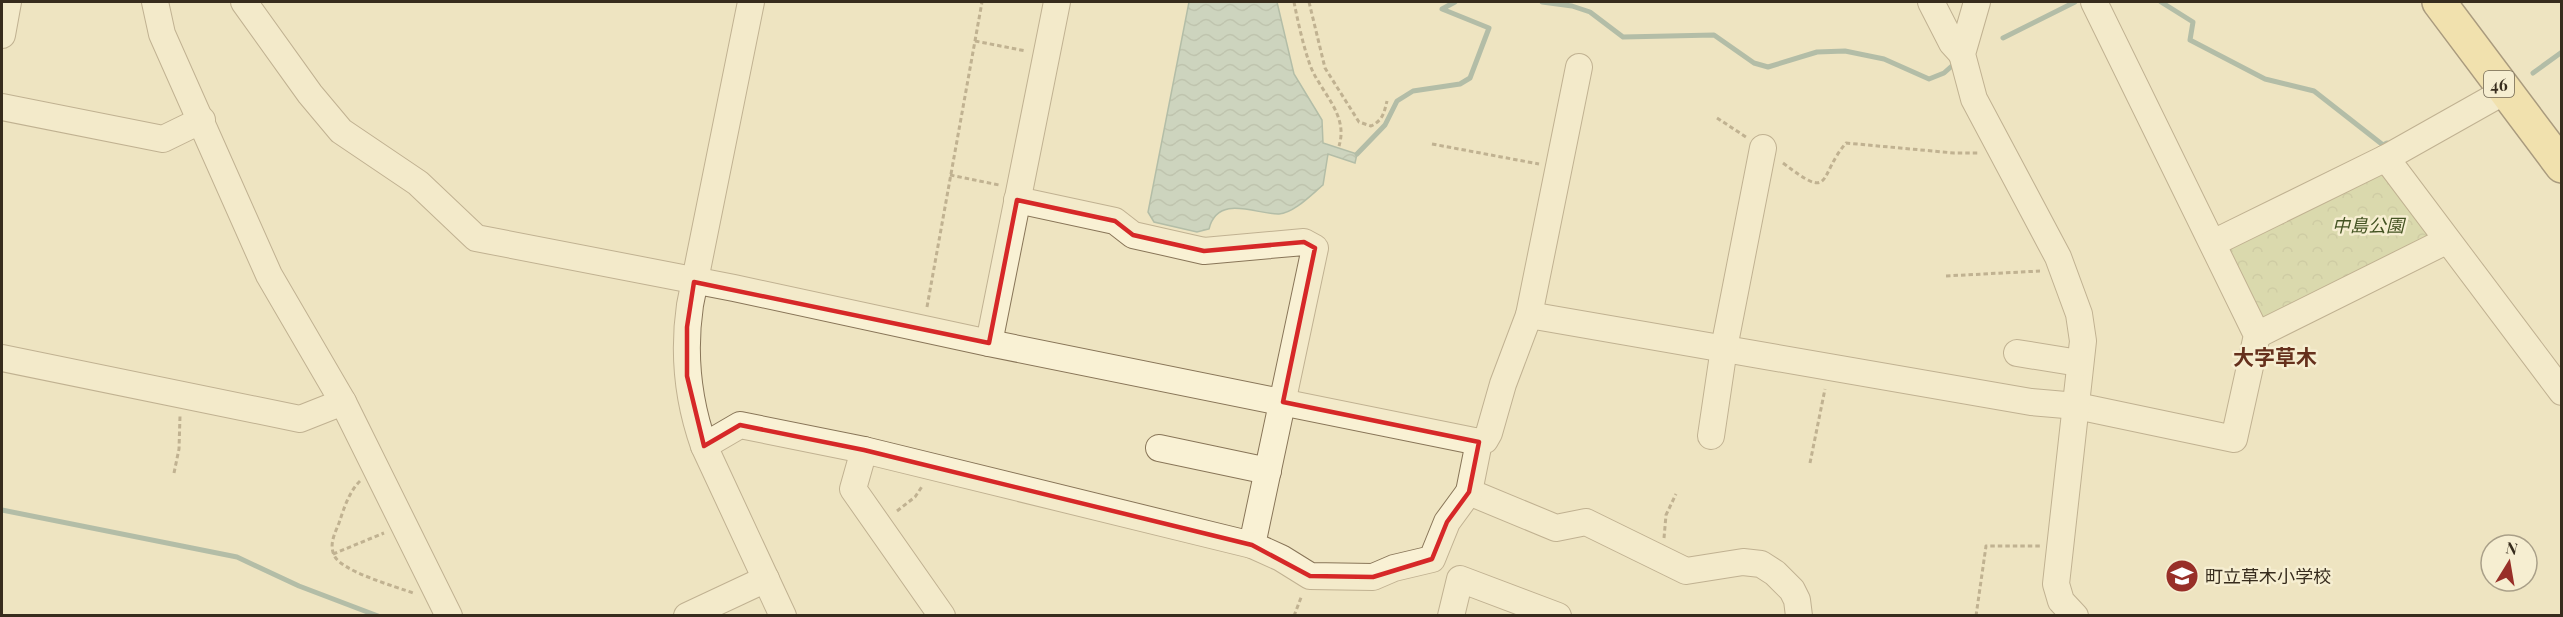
<svg xmlns="http://www.w3.org/2000/svg" width="2563" height="617" font-family="'Playfair Display','Noto Sans JP',serif">
  <style>
    .park { fill: url(#park-crowns) }
    .water { fill: url(#water-waves); stroke: #6b8f88; stroke-width: 1.5 }
    .lines { fill: none; stroke-linecap: round; stroke-linejoin: round }
    .stream { stroke: #6b8f88; stroke-width: 5 }
    .minor-casing { stroke: #887558; stroke-width: 28 }
    .major-casing { stroke: #56432d; stroke-width: 36 }
    .path { stroke: #887558; stroke-width: 3; stroke-dasharray: 4.5 3; stroke-linecap: butt }
    .minor { stroke: #f9f1d4; stroke-width: 26 }
    .major { stroke: #f3dd98; stroke-width: 33 }
    .marked { fill: none; stroke: #d62828; stroke-width: 4.5; stroke-linejoin: round }
    .labels { text-anchor: middle; dominant-baseline: central; stroke-width: 5; stroke-linejoin: round; paint-order: stroke }
    .shield { fill: #f6eed1; stroke: #706653; stroke-width: 1.5 }
    .shield-label { font-size: 16px; font-weight: bold; fill: #372c1d }
    .park-label { font-size: 18px; font-style: italic; fill: #445423; stroke: #f6eed1 }
    .poi-label { font-size: 18px; fill: #372c1d; stroke: #f6eed1; text-anchor: start }
    .quarter-label { font-size: 21px; font-weight: bold; fill: #65301c; stroke: #f6eed1 }
  </style>
  <defs>
    <pattern id="park-crowns" width="20" height="18" patternUnits="userSpaceOnUse" patternTransform="scale(1.5)"><rect width="20" height="18" fill="#c2cc95"/><path d="M2 6a3 3 0 1 1 6 0M12 15a3 3 0 1 1 6 0" fill="none" stroke="#a7af80"/></pattern>
    <pattern id="water-waves" width="16" height="10" patternUnits="userSpaceOnUse" patternTransform="scale(1.5)"><rect width="16" height="10" fill="#a4c1ba"/><path d="M0 5q4-4 8 0t8 0" fill="none" stroke="#869d97"/></pattern>
  </defs>
  <rect width="100%" height="100%" fill="#eee4c1"/>
  <path class="park" d="M 2376,172 L 2384,174 L 2434,240 L 2263,327 L 2226,256 L 2231,245 Z"/>
  <path class="water" d="M 1189,2 L 1277,2 L 1294,74 L 1322,120 L 1323,143 L 1357,154 L 1355,163 L 1328,154 L 1323,185 C 1312,194 1294,213 1279,214 C 1258,215 1218,193 1209,229 L 1197,232 L 1154,222 L 1148,212 Z"/>
  <g class="lines">
    <g class="stream">
      <path d="M 1542,2 L 1572,6 L 1590,12 L 1623,37 L 1714,35 L 1754,63 L 1768,67 L 1817,52 L 1845,51 L 1884,59 L 1929,79 L 1944,73 L 1953,65"/>
      <path d="M 2161,2 L 2193,22 L 2190,40 L 2265,79 L 2314,91 L 2383,145 L 2387,143"/>
      <path d="M 2003,38 L 2075,2"/>
      <path d="M 2533,73 L 2562,52"/>
      <path d="M 1357,154 L 1385,125 L 1397,101 L 1413,91 L 1460,84 L 1470,78 L 1489,28 L 1442,9 L 1455,2"/>
      <path d="M 2,510 L 237,557 L 299,586 L 378,616"/>
    </g>
    <defs>
      <g id="minor">
        <path d="M 155,2 L 162,34 L 269,275 L 343,402 L 449,616"/>
        <path d="M 244,2 L 310,94 L 341,131 L 418,183 L 476,238 L 734,288 L 989,343 L 1479,442 L 1485,440 L 1489,433 L 1503,384 L 1529,315 L 2031,402 L 2077,406 L 2234,439 L 2257,335 L 2094,2"/>
        <path d="M 751,2 L 690,305 C 683,353 688,401 704,446 L 783,616"/>
        <path d="M 1931,2 L 1952,43 L 1962,54"/>
        <path d="M 1977,2 L 1962,54 L 1974,99 L 2058,257 L 2079,314 L 2083,341 L 2056,584 L 2061,601 L 2075,616"/>
        <path d="M 2,35 L 8,2"/>
        <path d="M 2,107 L 163,139 L 202,120"/>
        <path d="M 2386,158 L 2562,392"/>
        <path d="M 2213,243 L 2386,158 L 2505,91"/>
        <path d="M 1529,315 L 1579,67"/>
        <path d="M 2257,335 L 2446,241"/>
        <path d="M 989,343 L 1057,2"/>
        <path d="M 2017,353 L 2079,363"/>
        <path d="M 2,358 L 300,419 L 343,402"/>
        <path d="M 1711,436 L 1724,348 L 1763,148"/>
        <path d="M 1479,442 L 1469,492 L 1556,528 L 1586,522 L 1686,571 L 1743,562 L 1761,564 L 1775,573 L 1792,590 L 1797,600 L 1799,616"/>
        <path d="M 704,446 L 740,425 L 864,450 L 1252,545 L 1315,248 L 1304,242 L 1204,251 L 1133,235 L 1115,221 L 1017,200"/>
        <path d="M 1159,448 L 1268,471"/>
        <path d="M 864,450 L 853,489 L 942,616"/>
        <path d="M 1252,545 L 1281,558 L 1310,576 L 1373,577 L 1394,568 L 1432,559 L 1447,522 L 1469,492"/>
        <path d="M 687,616 L 766,579"/>
        <path d="M 1451,616 L 1460,579 L 1558,616"/>
      </g>
      <path id="major" d="M 2439,2 L 2562,166"/>
    </defs>
    <use href="#minor" class="minor-casing"/>
    <use href="#major" class="major-casing"/>
    <g class="path">
      <path d="M 1294,2 C 1298,22 1303,45 1310,65 C 1320,92 1349,114 1339,146"/>
      <path d="M 1309,2 L 1325,68 L 1359,122 L 1371,126 C 1383,120 1384,113 1387,101"/>
      <path d="M 975,41 L 1026,51"/>
      <path d="M 1717,118 L 1746,137"/>
      <path d="M 1432,144 L 1539,164"/>
      <path d="M 1783,163 C 1834,202 1817,177 1846,143 L 1954,153 L 1980,153"/>
      <path d="M 950,175 L 999,185"/>
      <path d="M 1946,276 L 2040,271"/>
      <path d="M 927,307 L 982,2"/>
      <path d="M 1810,463 L 1825,389"/>
      <path d="M 174,473 L 179,449 L 180,416"/>
      <path d="M 360,481 C 349,492 344,508 339,523 C 335,533 329,544 334,555 C 340,571 397,587 413,593"/>
      <path d="M 897,511 L 915,497 L 923,485"/>
      <path d="M 1664,538 L 1666,515 L 1676,494"/>
      <path d="M 333,554 L 384,533"/>
      <path d="M 1294,616 L 1302,595"/>
      <path d="M 1976,616 L 1986,546 L 2040,546"/>
    </g>
    <use href="#minor" class="minor"/>
    <use href="#major" class="major"/>
  </g>
  <path d="M0 0H2563V617H0ZM 1017,200 L 1115,221 L 1133,235 L 1204,251 L 1304,242 L 1315,248 L 1283,402 L 1479,442 L 1469,492 L 1447,522 L 1432,559 L 1373,577 L 1310,576 L 1252,545 L 864,450 L 740,425 L 704,446 L 687,376 L 687,327 L 694,282 L 989,343 Z" fill="#eee4c1" fill-opacity=".55" fill-rule="evenodd"/>
  <path class="marked" d="M 1017,200 L 1115,221 L 1133,235 L 1204,251 L 1304,242 L 1315,248 L 1283,402 L 1479,442 L 1469,492 L 1447,522 L 1432,559 L 1373,577 L 1310,576 L 1252,545 L 864,450 L 740,425 L 704,446 L 687,376 L 687,327 L 694,282 L 989,343 Z"/>
  <defs>
    <symbol id="school-disc" viewBox="-11 -11 22 22"><circle r="9.5" fill="#982f28" stroke="#f6eed1"/><path d="M0-5L7-2L0 1L-7-2ZM-4 1L0 2.5L4 1V4Q0 6-4 4Z" fill="#fff"/></symbol>
  </defs>
  <g fill-rule="evenodd">
    <use href="#school-disc" x="2163" y="557" width="38" height="38"/>
  </g>
  <g class="labels">
    <rect class="shield" x="2484" y="71" width="30" height="26" rx="4.5"/>
    <g class="shield-label">
      <text x="2499" y="84">46</text>
    </g>
    <g class="park-label">
      <text x="2368" y="225">中島公園</text>
    </g>
    <g class="poi-label">
      <text x="2205" y="576">町立草木小学校</text>
    </g>
    <g class="quarter-label">
      <text x="2275" y="356">大字草木</text>
    </g>
  </g>
  <rect width="2563" height="617" fill="none" stroke="#372c1d" stroke-width="6"/>
  <g transform="translate(2509 563) rotate(11)"><circle r="28" fill="#f6eed1" stroke="#aaa089" stroke-width="1.5"/>
  <path d="M0-4.5L10 22L0 15L-10 22Z" fill="#982f28"/>
  <text y="-9" font-size="16" font-weight="bold" text-anchor="middle" fill="#372c1d">N</text>
  </g>
</svg>
